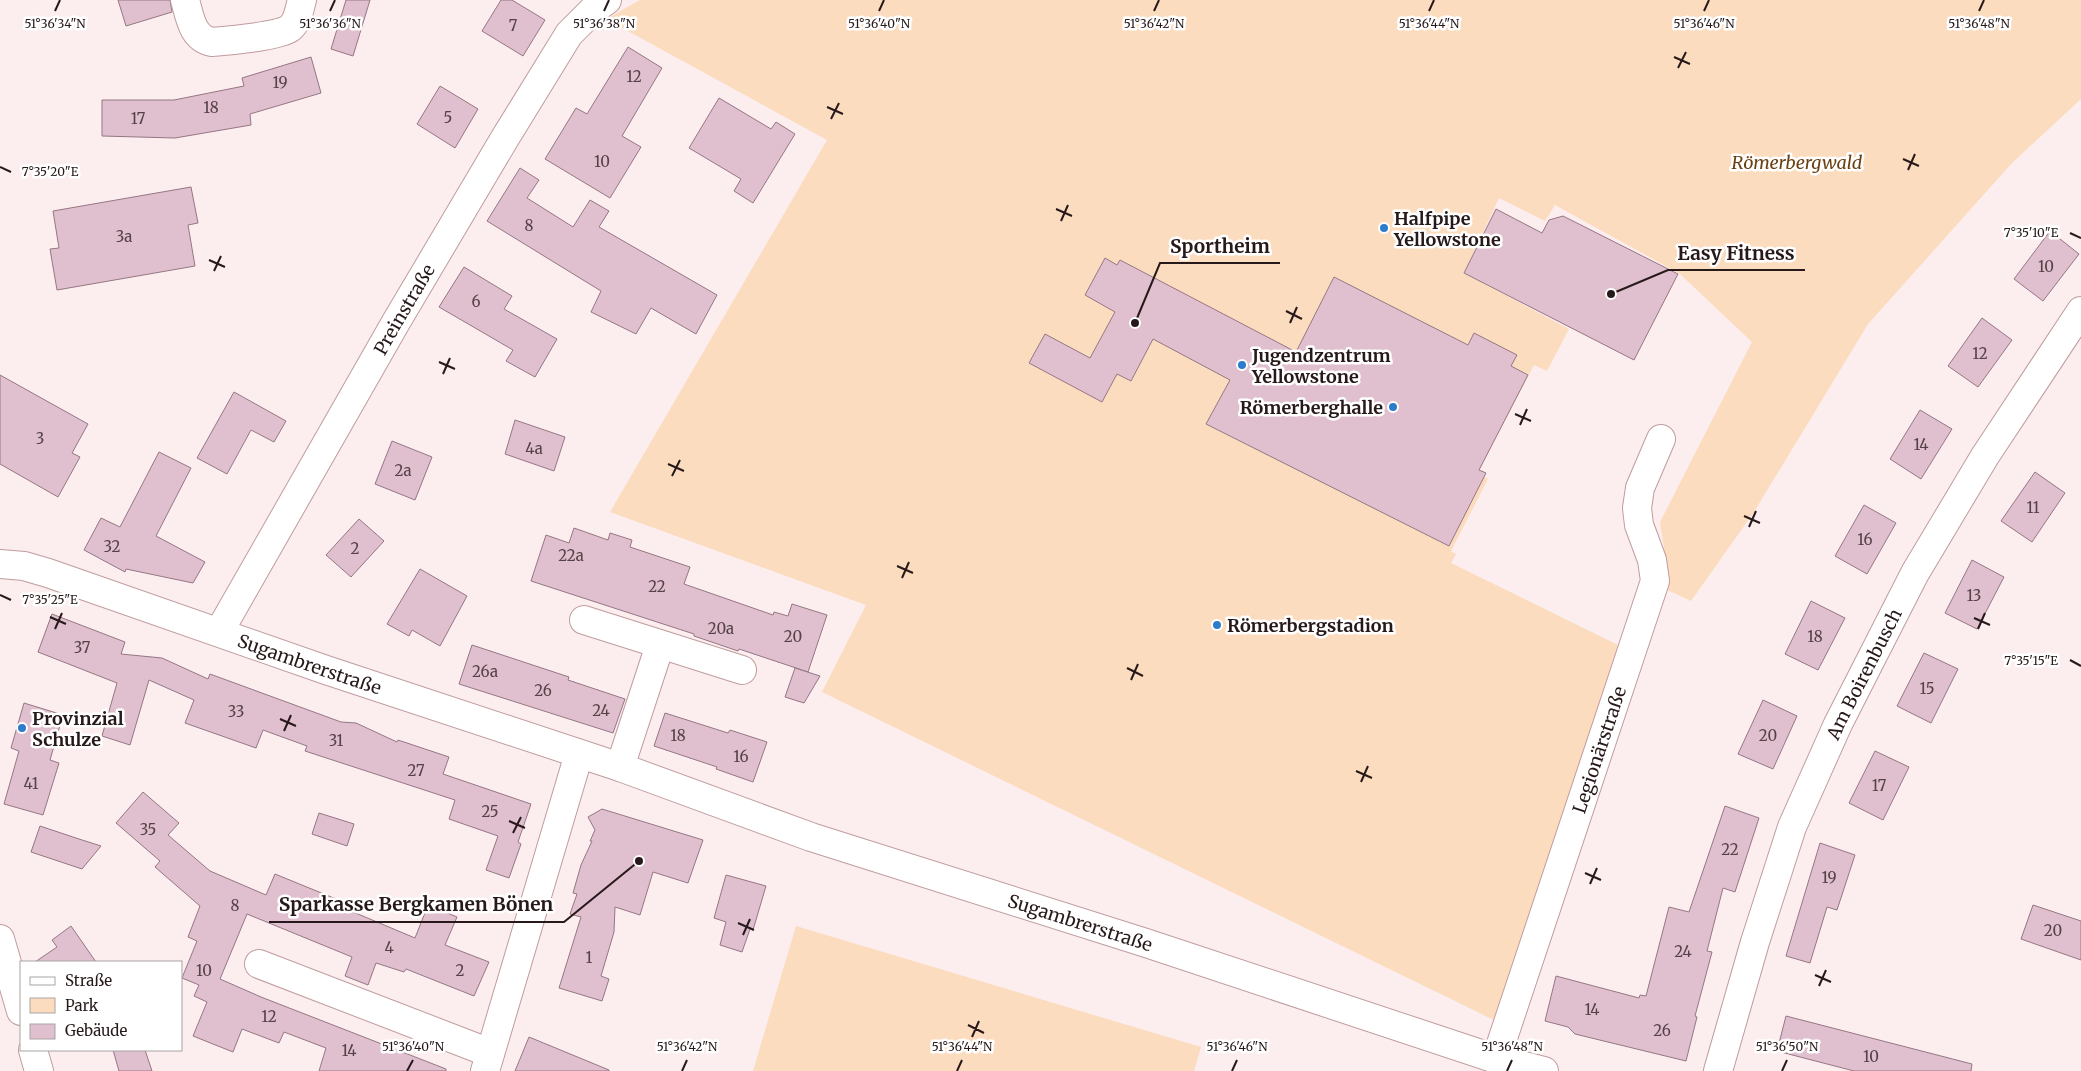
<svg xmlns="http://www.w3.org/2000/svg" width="2081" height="1071" font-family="Merriweather,serif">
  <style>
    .green { fill: #fcdcbf; fill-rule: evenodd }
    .building { fill: #e0bfce; stroke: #957784 }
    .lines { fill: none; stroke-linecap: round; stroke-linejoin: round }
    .street-casing { stroke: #c09c9e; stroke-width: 30 }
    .secondary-casing { stroke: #c09c9e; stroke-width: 30 }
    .street { stroke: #fff; stroke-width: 28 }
    .secondary { stroke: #fff; stroke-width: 28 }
    .ticks { fill: none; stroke: #27191a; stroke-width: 2 }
    .poi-dot { fill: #2d7bcb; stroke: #fff; stroke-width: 2 }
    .labels { text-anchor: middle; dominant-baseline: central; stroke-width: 5; stroke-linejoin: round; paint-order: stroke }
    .number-label { font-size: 15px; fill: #554247 }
    .park-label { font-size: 18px; font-style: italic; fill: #6a3f12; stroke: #fff }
    .poi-label { font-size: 18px; font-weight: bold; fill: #27191a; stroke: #fff; text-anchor: start }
    .street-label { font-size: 18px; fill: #27191a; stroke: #fff }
    .ticks-label { font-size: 12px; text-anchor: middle; fill: #27191a; stroke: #fff; stroke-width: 5; stroke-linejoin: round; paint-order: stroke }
    .leader { fill: none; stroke: #27191a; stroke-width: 2 }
    .callout-dot { fill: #27191a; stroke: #fff; stroke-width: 2 }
    .callout-label { font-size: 19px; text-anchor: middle; font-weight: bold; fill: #27191a; stroke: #fff; stroke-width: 5; stroke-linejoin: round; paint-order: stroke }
  </style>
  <rect width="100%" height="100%" fill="#fcedee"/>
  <g class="green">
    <path d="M 640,0 L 2081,0 L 2081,99 L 2012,163 L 1868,324 L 1754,512 L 1691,601 L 1665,589 L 1668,574 L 1660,522 L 1752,342 L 1680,274 L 1555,205 L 1545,221 L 1499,198 L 1464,273 L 1569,329 L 1547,371 L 1534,365 L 1478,473 L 1488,479 L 1451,551 L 1456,554 L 1451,563 L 1618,645 L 1498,1022 L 822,692 L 866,605 L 610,512 L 827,140 L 606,19 ZM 1334,277 L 1339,279 L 1305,346 L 1305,345 Z"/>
    <path d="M 796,926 L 1201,1047 L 1194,1071 L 753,1071 Z"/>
  </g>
  <g class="building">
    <path d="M 118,0 L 170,0 L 172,12 L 126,26 Z"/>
    <path d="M 346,0 L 370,0 L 353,56 L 331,49 Z"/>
    <path d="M 501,0 L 512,0 L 545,20 L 523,56 L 482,31 Z"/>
    <path d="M 628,47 L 662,68 L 622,136 L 641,147 L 610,198 L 545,159 L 576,108 L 587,114 Z"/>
    <path d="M 311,57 L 321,93 L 250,114 L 251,125 L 175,138 L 102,136 L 102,100 L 174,100 L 244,86 L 242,78 Z"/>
    <path d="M 440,86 L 478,109 L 455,148 L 417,124 Z"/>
    <path d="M 719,98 L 771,129 L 776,122 L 795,134 L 753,203 L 734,191 L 741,179 L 689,148 Z"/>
    <path d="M 520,168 L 539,180 L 527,198 L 573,227 L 590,200 L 609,211 L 599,227 L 717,295 L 696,334 L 651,308 L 636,334 L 591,312 L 601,291 L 487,221 Z"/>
    <path d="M 191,187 L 198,223 L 188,225 L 195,266 L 57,290 L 50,249 L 59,248 L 53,211 Z"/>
    <path d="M 1496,209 L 1542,233 L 1549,220 L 1563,216 L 1678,274 L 1634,360 L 1464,273 Z"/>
    <path d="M 2050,231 L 2079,254 L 2043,301 L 2014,279 Z"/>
    <path d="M 1105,258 L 1117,265 L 1120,260 L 1296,352 L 1334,277 L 1468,345 L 1474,333 L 1517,355 L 1511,366 L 1528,375 L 1479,470 L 1486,473 L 1449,546 L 1206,424 L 1230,380 L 1153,339 L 1131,381 L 1117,374 L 1102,402 L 1029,363 L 1045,334 L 1090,358 L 1115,312 L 1085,295 Z"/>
    <path d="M 464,267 L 512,296 L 504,309 L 557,339 L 535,377 L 506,361 L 513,350 L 439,307 Z"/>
    <path d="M 1982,318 L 2012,340 L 1978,387 L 1948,366 Z"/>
    <path d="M 0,375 L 88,424 L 72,453 L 80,457 L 58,497 L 0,464 Z"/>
    <path d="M 234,392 L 286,421 L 274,442 L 251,430 L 227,474 L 197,458 Z"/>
    <path d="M 1920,410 L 1952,429 L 1921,479 L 1890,459 Z"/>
    <path d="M 515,420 L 565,437 L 554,471 L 505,454 Z"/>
    <path d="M 392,441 L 432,457 L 415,500 L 375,484 Z"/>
    <path d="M 159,452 L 191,468 L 156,536 L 205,562 L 193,583 L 126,569 L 125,572 L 84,550 L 101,518 L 120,527 Z"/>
    <path d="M 2035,472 L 2065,493 L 2032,542 L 2001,521 Z"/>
    <path d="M 1864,505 L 1896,523 L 1867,574 L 1835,556 Z"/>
    <path d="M 359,519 L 384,541 L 351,577 L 326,555 Z"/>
    <path d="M 574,528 L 608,540 L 610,533 L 632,540 L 630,547 L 690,567 L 684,584 L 773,615 L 774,612 L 788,616 L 792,604 L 827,615 L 808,672 L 739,649 L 738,651 L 694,636 L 694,634 L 531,581 L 546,535 L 569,543 Z"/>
    <path d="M 1972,560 L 2004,577 L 1977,629 L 1945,613 Z"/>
    <path d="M 420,569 L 467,596 L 440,646 L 412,630 L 409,636 L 387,624 Z"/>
    <path d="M 1811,601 L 1845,618 L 1818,670 L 1785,654 Z"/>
    <path d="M 52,614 L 125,642 L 121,654 L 162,658 L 208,679 L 210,674 L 341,722 L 356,723 L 397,742 L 398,740 L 449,757 L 443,774 L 531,804 L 518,842 L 521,844 L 509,878 L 486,870 L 498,836 L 449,819 L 455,800 L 305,751 L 307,746 L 263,730 L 256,748 L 185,723 L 194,700 L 149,680 L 130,745 L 102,736 L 117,683 L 38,652 Z"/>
    <path d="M 472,645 L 569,677 L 568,680 L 625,699 L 613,733 L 459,684 Z"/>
    <path d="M 1924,653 L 1958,669 L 1931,723 L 1897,706 Z"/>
    <path d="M 795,668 L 820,676 L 804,703 L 785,697 Z"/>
    <path d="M 1763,700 L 1797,716 L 1773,769 L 1738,754 Z"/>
    <path d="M 24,703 L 63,715 L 50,760 L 59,763 L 43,815 L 4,804 L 19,751 L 11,748 Z"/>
    <path d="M 665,713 L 728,733 L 730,730 L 767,742 L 753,782 L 716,769 L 717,767 L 654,746 Z"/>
    <path d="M 1875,751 L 1909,767 L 1883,820 L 1849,803 Z"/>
    <path d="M 143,792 L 179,823 L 168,835 L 210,871 L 266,895 L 275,874 L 341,901 L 339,906 L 415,938 L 428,905 L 457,917 L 445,945 L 489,962 L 474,996 L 406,969 L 404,972 L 376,963 L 368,985 L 345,976 L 352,957 L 247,914 L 220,979 L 261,997 L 446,1069 L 446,1071 L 319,1071 L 326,1048 L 284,1032 L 279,1043 L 242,1029 L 233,1052 L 193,1036 L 207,1002 L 194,996 L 199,985 L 182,978 L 197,941 L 188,937 L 200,906 L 155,867 L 160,861 L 116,823 Z"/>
    <path d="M 1725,806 L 1759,818 L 1735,892 L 1723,888 L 1707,951 L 1712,952 L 1695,1016 L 1697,1017 L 1686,1061 L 1575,1034 L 1568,1027 L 1545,1021 L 1556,976 L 1639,998 L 1640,995 L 1646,996 L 1669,907 L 1689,912 Z"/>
    <path d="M 602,809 L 703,840 L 688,883 L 653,872 L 640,915 L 615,907 L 614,932 L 601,976 L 609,979 L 602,1001 L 559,988 L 581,917 L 570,914 L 577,894 L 573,893 L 581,865 L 592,841 L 590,841 L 595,830 L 588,817 Z"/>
    <path d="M 319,813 L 354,824 L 347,846 L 312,834 Z"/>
    <path d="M 40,826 L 79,839 L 101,846 L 82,869 L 31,852 Z"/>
    <path d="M 1820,843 L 1855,855 L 1837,910 L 1827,907 L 1810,963 L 1786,956 Z"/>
    <path d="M 726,875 L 766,886 L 753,930 L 750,929 L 742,952 L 720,945 L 726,922 L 714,918 Z"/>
    <path d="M 2033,905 L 2081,921 L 2081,960 L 2021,939 Z"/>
    <path d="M 71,926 L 96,962 L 35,962 L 57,947 L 52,940 Z"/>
    <path d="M 1786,1016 L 1972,1064 L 1971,1071 L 1854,1071 L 1777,1051 Z"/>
    <path d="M 529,1037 L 609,1070 L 609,1071 L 515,1071 Z"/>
    <path d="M 113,1050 L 145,1050 L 152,1071 L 119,1071 Z"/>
  </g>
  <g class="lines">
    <defs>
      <g id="street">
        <path d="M 185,0 C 190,17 192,38 212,42 C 227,41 280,36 290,28 C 298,22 299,10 302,0"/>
        <path id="s1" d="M 0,564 L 24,566 L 48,573 L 326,670 L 620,767 L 811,837 L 1146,943 L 1496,1059 L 1544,1071"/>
        <path d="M 584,620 L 742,670"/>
        <path id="s2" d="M 219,632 L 396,322 L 505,138 L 569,34 L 593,10 L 607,0"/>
        <path d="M 620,767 L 660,645"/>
        <path d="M 259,964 L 490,1053"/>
        <path id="s3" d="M 1496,1059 L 1655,581 L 1652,560 L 1639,525 L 1637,508 L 1640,488 L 1661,439"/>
        <path d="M 485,1071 L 579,754"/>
        <path id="s4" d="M 1718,1071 L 1755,942 L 1792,827 L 1838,724 L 1915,573 L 1985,456 L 2081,311"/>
      </g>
      <g id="secondary">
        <path d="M 0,939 L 21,1011"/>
        <path d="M 33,1050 L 39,1071"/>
      </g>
    </defs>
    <use href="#street" class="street-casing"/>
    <use href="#secondary" class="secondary-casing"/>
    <use href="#street" class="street"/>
    <use href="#secondary" class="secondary"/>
  </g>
  <path class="ticks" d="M 55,11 L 60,0M 330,11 L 335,0M 604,11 L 609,0M 879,11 L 884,0M 1154,11 L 1159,0M 1429,11 L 1434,0M 1704,11 L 1709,0M 1979,11 L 1984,0M 1674,57 L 1690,64M 1678,68 L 1686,52M 827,107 L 843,114M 831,119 L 839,103M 1903,159 L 1919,166M 0,167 L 11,172M 1908,170 L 1915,154M 1056,209 L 1072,216M 1061,221 L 1068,205M 2070,233 L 2081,238M 209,260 L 225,267M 214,271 L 221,256M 1286,311 L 1302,319M 1290,323 L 1297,307M 439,362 L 455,369M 443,374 L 450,358M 1515,414 L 1531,421M 1520,425 L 1527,409M 668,464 L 684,471M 672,476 L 680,460M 1744,516 L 1760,523M 1749,527 L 1756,511M 897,566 L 913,573M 902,578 L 909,562M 0,595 L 11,600M 50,617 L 66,624M 1974,618 L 1990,625M 55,629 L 62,613M 1978,629 L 1985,613M 2070,660 L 2081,666M 1127,668 L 1143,676M 1131,680 L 1138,664M 280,719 L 296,726M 284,731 L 291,715M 1356,771 L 1372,778M 1361,782 L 1368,766M 509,821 L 525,828M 513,833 L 521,817M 1585,873 L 1601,880M 1590,884 L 1597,868M 738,923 L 754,930M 743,935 L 750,919M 1815,975 L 1831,982M 1819,986 L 1826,970M 968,1025 L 984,1033M 972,1037 L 979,1021M 407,1071 L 413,1060M 682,1071 L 687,1060M 957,1071 L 962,1060M 1232,1071 L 1237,1060M 1507,1071 L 1512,1060M 1782,1071 L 1787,1060"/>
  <g class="poi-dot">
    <circle cx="1384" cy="228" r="5"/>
    <circle cx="1242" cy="365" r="5"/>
    <circle cx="1393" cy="407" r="5"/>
    <circle cx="1217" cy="625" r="5"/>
    <circle cx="22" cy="728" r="5"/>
  </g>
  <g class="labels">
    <g class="number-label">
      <text x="513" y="25">7</text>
      <text x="634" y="76">12</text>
      <text x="280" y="82">19</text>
      <text x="211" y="107">18</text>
      <text x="448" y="117">5</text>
      <text x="138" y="118">17</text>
      <text x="602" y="161">10</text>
      <text x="529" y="225">8</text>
      <text x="124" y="236">3a</text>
      <text x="2046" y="266">10</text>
      <text x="476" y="301">6</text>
      <text x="1980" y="353">12</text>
      <text x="40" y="438">3</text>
      <text x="1921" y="444">14</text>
      <text x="534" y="448">4a</text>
      <text x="403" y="470">2a</text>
      <text x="2033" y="507">11</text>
      <text x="1865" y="539">16</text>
      <text x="112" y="546">32</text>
      <text x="355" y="548">2</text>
      <text x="571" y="555">22a</text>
      <text x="657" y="586">22</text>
      <text x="1974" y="595">13</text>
      <text x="721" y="628">20a</text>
      <text x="793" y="636">20</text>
      <text x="1815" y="636">18</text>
      <text x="82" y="647">37</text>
      <text x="485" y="671">26a</text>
      <text x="1927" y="688">15</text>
      <text x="543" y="690">26</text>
      <text x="601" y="710">24</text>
      <text x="236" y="711">33</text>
      <text x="678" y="735">18</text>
      <text x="1768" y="735">20</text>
      <text x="336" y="740">31</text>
      <text x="741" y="756">16</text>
      <text x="416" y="770">27</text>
      <text x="31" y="783">41</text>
      <text x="1879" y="785">17</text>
      <text x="490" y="811">25</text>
      <text x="148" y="829">35</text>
      <text x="1730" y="849">22</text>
      <text x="1829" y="877">19</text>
      <text x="235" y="905">8</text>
      <text x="2053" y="930">20</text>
      <text x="389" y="947">4</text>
      <text x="1683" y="951">24</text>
      <text x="589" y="957">1</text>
      <text x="204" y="970">10</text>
      <text x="460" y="970">2</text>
      <text x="1592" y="1009">14</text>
      <text x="269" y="1016">12</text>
      <text x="1662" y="1030">26</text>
      <text x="349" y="1050">14</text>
      <text x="1871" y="1056">10</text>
    </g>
    <g class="park-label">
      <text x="1797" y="162">Römerbergwald</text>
    </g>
    <g class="poi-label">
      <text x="1394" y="218">Halfpipe<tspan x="1394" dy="21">Yellowstone</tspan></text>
      <text x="1252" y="355">Jugendzentrum<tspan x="1252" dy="21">Yellowstone</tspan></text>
      <text x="1383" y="407" text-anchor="end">Römerberghalle</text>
      <text x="1227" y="625">Römerbergstadion</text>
      <text x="32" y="718">Provinzial<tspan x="32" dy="21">Schulze</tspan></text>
    </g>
    <g class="street-label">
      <text stroke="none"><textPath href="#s2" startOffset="372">Preinstraße</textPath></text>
      <text stroke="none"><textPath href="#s1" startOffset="326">Sugambrerstraße</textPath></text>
      <text stroke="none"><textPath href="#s4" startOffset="424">Am Boirenbusch</textPath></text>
      <text stroke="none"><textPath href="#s3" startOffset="326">Legionärstraße</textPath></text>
      <text stroke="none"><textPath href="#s1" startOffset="1139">Sugambrerstraße</textPath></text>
    </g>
  </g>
  <g class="ticks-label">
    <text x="55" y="28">51°36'34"N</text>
    <text x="330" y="28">51°36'36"N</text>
    <text x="879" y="28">51°36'40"N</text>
    <text x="1429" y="28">51°36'44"N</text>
    <text x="1979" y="28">51°36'48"N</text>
    <text x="604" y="28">51°36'38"N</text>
    <text x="1154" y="28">51°36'42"N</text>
    <text x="1704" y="28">51°36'46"N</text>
    <text x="50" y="176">7°35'20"E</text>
    <text x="2031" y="237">7°35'10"E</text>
    <text x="50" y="604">7°35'25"E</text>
    <text x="2031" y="665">7°35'15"E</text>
    <text x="413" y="1051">51°36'40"N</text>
    <text x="687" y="1051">51°36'42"N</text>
    <text x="962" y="1051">51°36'44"N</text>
    <text x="1237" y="1051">51°36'46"N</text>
    <text x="1512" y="1051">51°36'48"N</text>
    <text x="1787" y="1051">51°36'50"N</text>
  </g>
  <path class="leader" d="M1135 323L1160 263H1280M1611 294L1668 270H1805M639 861L564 922H269"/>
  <g class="callout-dot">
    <circle cx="1135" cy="323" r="5"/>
    <circle cx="1611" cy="294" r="5"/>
    <circle cx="639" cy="861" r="5"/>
  </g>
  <g class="callout-label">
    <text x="1220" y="253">Sportheim</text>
    <text x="1736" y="260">Easy Fitness</text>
    <text x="416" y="911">Sparkasse Bergkamen Bönen</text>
  </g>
  <rect x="20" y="961" width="162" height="90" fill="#ffffff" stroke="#a9a3a3"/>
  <rect x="30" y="977" width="25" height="8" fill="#ffffff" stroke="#a9a3a3"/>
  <text x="65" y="986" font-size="15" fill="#27191a">Straße</text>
  <rect x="30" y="998" width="25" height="15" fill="#fcdcbf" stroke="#a9a3a3"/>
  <text x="65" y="1011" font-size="15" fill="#27191a">Park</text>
  <rect x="30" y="1024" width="25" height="15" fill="#e0bfce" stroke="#a9a3a3"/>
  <text x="65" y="1036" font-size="15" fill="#27191a">Gebäude</text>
</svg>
